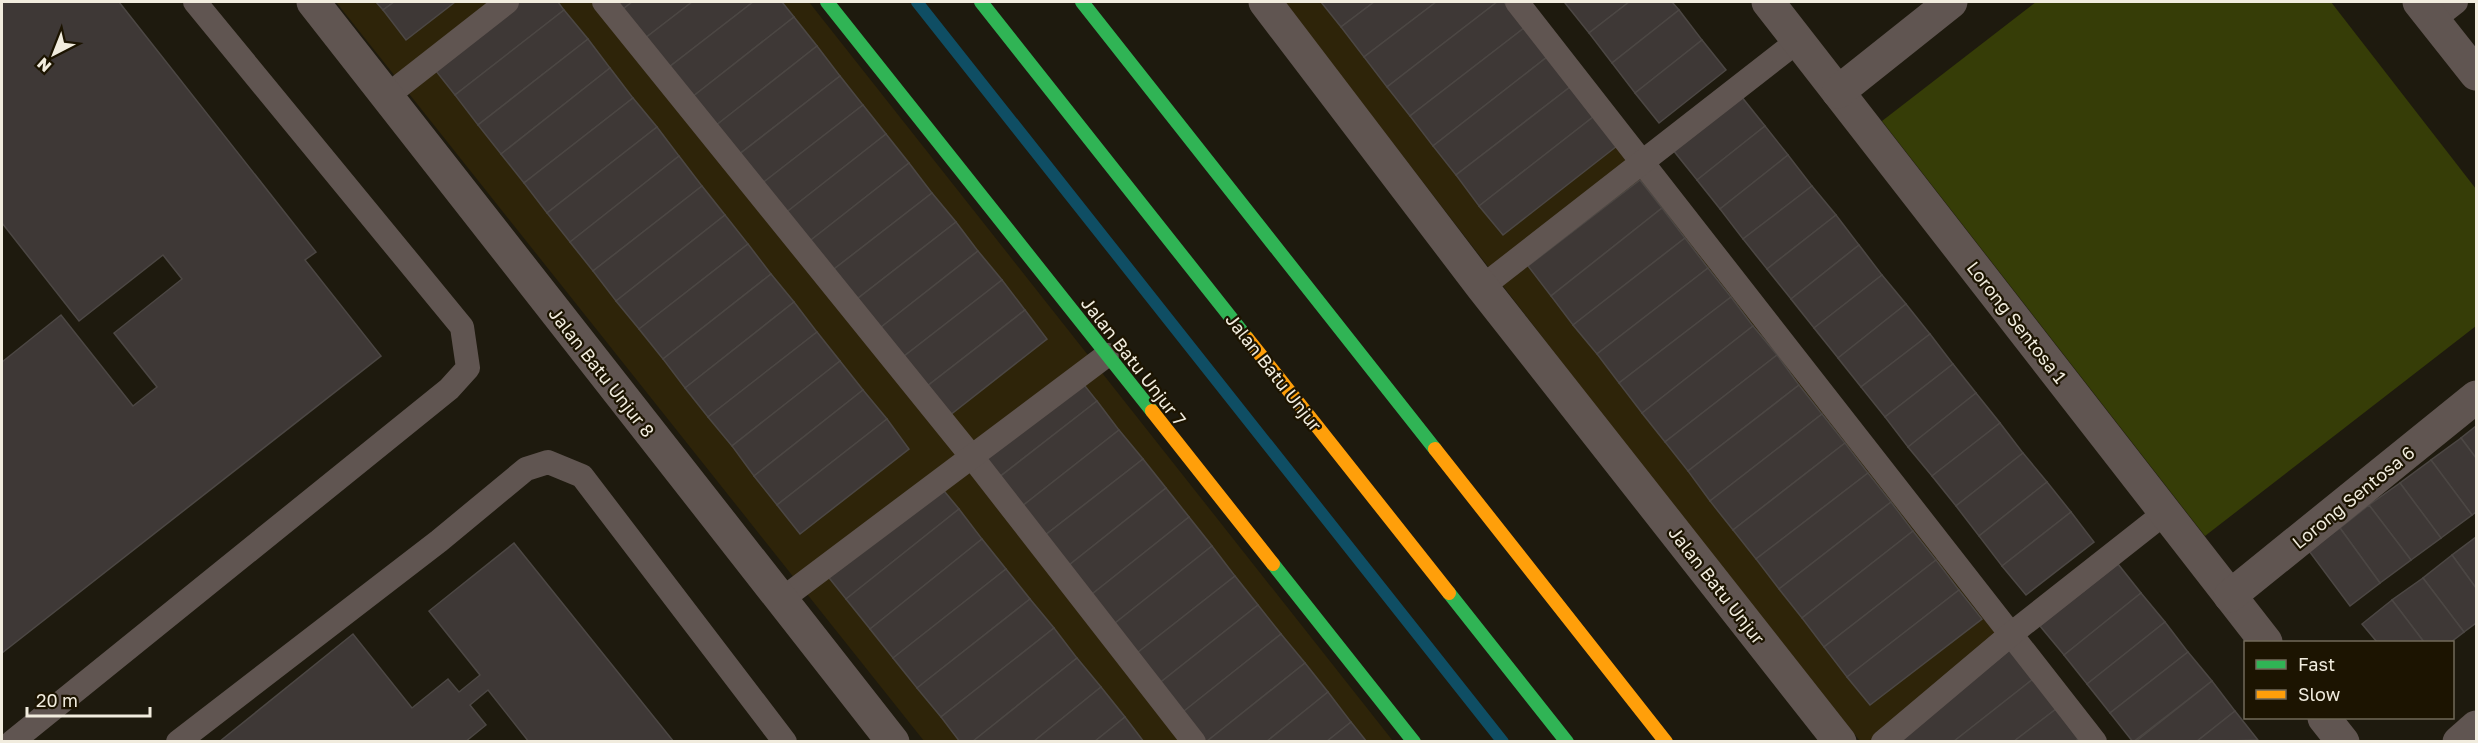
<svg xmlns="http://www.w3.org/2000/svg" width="2478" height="743" font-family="'Golos Text',sans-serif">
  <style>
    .built { fill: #2e2409 }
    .green { fill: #363d07 }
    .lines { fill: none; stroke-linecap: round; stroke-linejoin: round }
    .stream { stroke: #0f4e64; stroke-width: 12 }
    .building { fill: #3e3836; stroke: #4c4744; stroke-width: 1.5 }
    .lane { stroke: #605551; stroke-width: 24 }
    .street { stroke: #605551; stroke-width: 33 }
    .fast { stroke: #30b455; stroke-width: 14 }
    .slow { stroke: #ff9f0a; stroke-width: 14 }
    .labels { text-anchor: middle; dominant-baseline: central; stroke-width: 4.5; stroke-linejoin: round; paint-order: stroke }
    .street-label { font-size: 18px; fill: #f1ecde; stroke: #1c1401 }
  </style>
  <rect width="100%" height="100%" fill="#1e1a0e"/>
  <g class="built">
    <path d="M 336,2 L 809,2 L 1393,741 L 924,741 Z"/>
    <path d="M 1284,2 L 1504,2 L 2082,741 L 1860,741 L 1618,435 Z"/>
  </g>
  <path class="green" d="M 2036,2 L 2331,2 L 2476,189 L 2476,326 L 2205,536 L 1882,121 Z"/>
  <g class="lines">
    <path class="stream" d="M 917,2 L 1503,742"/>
  </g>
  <g class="building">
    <path d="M 2,2 L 119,2 L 316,252 L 305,260 L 381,356 L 2,653 L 2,362 L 61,315 L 133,406 L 157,387 L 114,333 L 182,279 L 163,255 L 79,321 L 2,223 Z"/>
    <path d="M 376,2 L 394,2 L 383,10 Z"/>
    <path d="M 394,2 L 455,2 L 406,40 L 383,10 Z"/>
    <path d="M 515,2 L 558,2 L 564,10 L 455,95 L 432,66 Z"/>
    <path d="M 609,2 L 632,2 L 618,13 Z"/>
    <path d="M 632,2 L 692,2 L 640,42 L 618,13 Z"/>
    <path d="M 692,2 L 753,2 L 664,71 L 640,42 Z"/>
    <path d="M 753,2 L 782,2 L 794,17 L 687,101 L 664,71 Z"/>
    <path d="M 1321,2 L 1374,2 L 1341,27 Z"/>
    <path d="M 1374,2 L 1436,2 L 1364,57 L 1341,27 Z"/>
    <path d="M 1436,2 L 1497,2 L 1387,87 L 1364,57 Z"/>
    <path d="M 1497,2 L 1504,2 L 1524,28 L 1410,116 L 1387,87 Z"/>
    <path d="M 1567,2 L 1629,2 L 1589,33 L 1565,3 Z"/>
    <path d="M 1629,2 L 1672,2 L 1679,10 L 1612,63 L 1589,33 Z"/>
    <path d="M 564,10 L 588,39 L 478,125 L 455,95 Z"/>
    <path d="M 1679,10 L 1702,40 L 1635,93 L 1612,63 Z"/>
    <path d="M 794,17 L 817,46 L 710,130 L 687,101 Z"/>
    <path d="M 1524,28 L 1547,57 L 1433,146 L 1410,116 Z"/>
    <path d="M 588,39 L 610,68 L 501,154 L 478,125 Z"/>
    <path d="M 1702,40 L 1726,70 L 1659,123 L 1635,93 Z"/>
    <path d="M 817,46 L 840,76 L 733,159 L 710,130 Z"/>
    <path d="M 1547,57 L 1570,87 L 1456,175 L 1433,146 Z"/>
    <path d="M 610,68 L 633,98 L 524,183 L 501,154 Z"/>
    <path d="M 840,76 L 863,105 L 756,188 L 733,159 Z"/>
    <path d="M 1570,87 L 1593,117 L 1479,206 L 1456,175 Z"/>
    <path d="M 1741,96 L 1765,126 L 1697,180 L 1673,150 Z"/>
    <path d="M 633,98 L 657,127 L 547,213 L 524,183 Z"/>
    <path d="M 863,105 L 886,134 L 779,218 L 756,188 Z"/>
    <path d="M 1593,117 L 1617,146 L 1503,235 L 1479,206 Z"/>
    <path d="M 1765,126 L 1788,155 L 1720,209 L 1697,180 Z"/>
    <path d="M 657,127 L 679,156 L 570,242 L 547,213 Z"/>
    <path d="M 886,134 L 909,163 L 802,247 L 779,218 Z"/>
    <path d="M 1788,155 L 1812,186 L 1743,239 L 1720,209 Z"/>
    <path d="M 679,156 L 702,186 L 593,271 L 570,242 Z"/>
    <path d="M 909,163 L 932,193 L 825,276 L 802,247 Z"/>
    <path d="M 1640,180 L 1662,208 L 1551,296 L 1528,266 Z"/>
    <path d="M 702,186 L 725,215 L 616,301 L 593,271 Z"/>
    <path d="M 1812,186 L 1836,215 L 1767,269 L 1743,239 Z"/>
    <path d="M 932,193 L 956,222 L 848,306 L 825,276 Z"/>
    <path d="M 1662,208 L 1685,238 L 1573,325 L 1551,296 Z"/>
    <path d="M 725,215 L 748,244 L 639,329 L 616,301 Z"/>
    <path d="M 1836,215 L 1859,245 L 1791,299 L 1767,269 Z"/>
    <path d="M 956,222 L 978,251 L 871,335 L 848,306 Z"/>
    <path d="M 1685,238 L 1708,268 L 1597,354 L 1573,325 Z"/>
    <path d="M 748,244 L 771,274 L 663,359 L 639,329 Z"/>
    <path d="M 1859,245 L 1882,275 L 1814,328 L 1791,299 Z"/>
    <path d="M 978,251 L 1002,280 L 894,364 L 871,335 Z"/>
    <path d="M 1708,268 L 1731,297 L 1619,383 L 1597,354 Z"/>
    <path d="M 771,274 L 794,302 L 685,388 L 663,359 Z"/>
    <path d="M 1882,275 L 1906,304 L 1838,358 L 1814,328 Z"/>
    <path d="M 1002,280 L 1025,310 L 917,394 L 894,364 Z"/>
    <path d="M 1731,297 L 1753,326 L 1642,413 L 1619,383 Z"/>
    <path d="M 794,302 L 817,332 L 708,417 L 685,388 Z"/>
    <path d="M 1906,304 L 1930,334 L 1861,387 L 1838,358 Z"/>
    <path d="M 1025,310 L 1047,339 L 940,423 L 917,394 Z"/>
    <path d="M 1753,326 L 1777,355 L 1665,442 L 1642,413 Z"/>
    <path d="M 817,332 L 840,361 L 732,446 L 708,417 Z"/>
    <path d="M 1930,334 L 1953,364 L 1885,417 L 1861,387 Z"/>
    <path d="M 1777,355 L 1799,385 L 1688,471 L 1665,442 Z"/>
    <path d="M 840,361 L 863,390 L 754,476 L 732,446 Z"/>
    <path d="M 1953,364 L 1976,393 L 1908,447 L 1885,417 Z"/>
    <path d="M 1073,371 L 1097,401 L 989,485 L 966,456 Z"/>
    <path d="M 1799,385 L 1822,414 L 1710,501 L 1688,471 Z"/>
    <path d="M 863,390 L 887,419 L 777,505 L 754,476 Z"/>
    <path d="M 1976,393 L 2000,423 L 1932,476 L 1908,447 Z"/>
    <path d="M 1097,401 L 1119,430 L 1012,514 L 989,485 Z"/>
    <path d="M 1822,414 L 1845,443 L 1733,530 L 1710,501 Z"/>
    <path d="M 887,419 L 909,449 L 800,534 L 777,505 Z"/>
    <path d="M 2000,423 L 2023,453 L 1956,506 L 1932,476 Z"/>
    <path d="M 2476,426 L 2476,458 L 2461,438 Z"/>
    <path d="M 1119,430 L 1143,459 L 1035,543 L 1012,514 Z"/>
    <path d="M 2461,438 L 2476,458 L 2476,512 L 2472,515 L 2431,460 Z"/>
    <path d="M 1845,443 L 1868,473 L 1756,559 L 1733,530 Z"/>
    <path d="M 2023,453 L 2047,482 L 1979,536 L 1956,506 Z"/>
    <path d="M 1143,459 L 1166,488 L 1059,573 L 1035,543 Z"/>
    <path d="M 2431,460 L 2472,515 L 2441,538 L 2400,483 Z"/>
    <path d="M 1868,473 L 1891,502 L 1779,589 L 1756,559 Z"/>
    <path d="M 935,480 L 959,509 L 846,599 L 822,569 Z"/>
    <path d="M 2047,482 L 2071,512 L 2002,566 L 1979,536 Z"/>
    <path d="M 2400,483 L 2441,538 L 2411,560 L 2369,505 Z"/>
    <path d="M 1166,488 L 1189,517 L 1082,602 L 1059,573 Z"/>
    <path d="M 1891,502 L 1913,531 L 1802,618 L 1779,589 Z"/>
    <path d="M 2369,505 L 2411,560 L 2380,583 L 2340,528 Z"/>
    <path d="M 959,509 L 982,539 L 870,629 L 846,599 Z"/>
    <path d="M 2071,512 L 2094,542 L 2026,595 L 2002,566 Z"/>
    <path d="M 1189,517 L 1212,546 L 1105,631 L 1082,602 Z"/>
    <path d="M 2340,528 L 2380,583 L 2350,606 L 2309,551 Z"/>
    <path d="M 1913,531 L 1936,560 L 1824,647 L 1802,618 Z"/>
    <path d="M 2476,537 L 2476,588 L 2452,555 Z"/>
    <path d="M 982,539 L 1006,569 L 893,658 L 870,629 Z"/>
    <path d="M 514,543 L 674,742 L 529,742 L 488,690 L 470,705 L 486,725 L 465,742 L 219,742 L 353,634 L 412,708 L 448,679 L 459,692 L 480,675 L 429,611 Z"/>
    <path d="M 1212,546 L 1235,576 L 1128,660 L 1105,631 Z"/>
    <path d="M 2452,555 L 2476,588 L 2476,623 L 2464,632 L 2423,578 Z"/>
    <path d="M 1936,560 L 1959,590 L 1847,677 L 1824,647 Z"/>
    <path d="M 2118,564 L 2141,593 L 2064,655 L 2040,626 Z"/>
    <path d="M 1006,569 L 1030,599 L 917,688 L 893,658 Z"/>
    <path d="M 1235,576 L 1258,605 L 1152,689 L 1128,660 Z"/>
    <path d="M 2423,578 L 2464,632 L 2451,642 L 2424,642 L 2392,600 Z"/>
    <path d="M 1959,590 L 1982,619 L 1870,705 L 1847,677 Z"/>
    <path d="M 2141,593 L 2165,622 L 2087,684 L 2064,655 Z"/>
    <path d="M 1030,599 L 1054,628 L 941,717 L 917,688 Z"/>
    <path d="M 2392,600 L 2424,642 L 2377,642 L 2362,624 Z"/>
    <path d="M 1258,605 L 1281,634 L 1174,719 L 1152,689 Z"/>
    <path d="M 2165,622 L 2188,652 L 2110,713 L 2087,684 Z"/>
    <path d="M 1054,628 L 1077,658 L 972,742 L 960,742 L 941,717 Z"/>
    <path d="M 1281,634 L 1305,663 L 1206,742 L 1192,742 L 1174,719 Z"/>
    <path d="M 2010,650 L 2033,679 L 1953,742 L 1896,742 Z"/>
    <path d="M 2188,652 L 2212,681 L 2133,742 L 2110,713 Z"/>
    <path d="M 1077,658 L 1101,687 L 1033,742 L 972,742 Z"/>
    <path d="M 1305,663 L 1328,692 L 1266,742 L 1206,742 Z"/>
    <path d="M 2033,679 L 2056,709 L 2013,742 L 1953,742 Z"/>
    <path d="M 2212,681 L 2235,711 L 2196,742 L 2135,742 Z"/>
    <path d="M 1101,687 L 1125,717 L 1094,742 L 1033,742 Z"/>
    <path d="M 1328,692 L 1351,722 L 1326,742 L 1266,742 Z"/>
    <path d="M 2056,709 L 2078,739 L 2075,742 L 2013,742 Z"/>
    <path d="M 2235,711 L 2258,740 L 2196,742 Z"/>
    <path d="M 1125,717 L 1144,742 L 1094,742 Z"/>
    <path d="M 1351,722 L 1367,742 L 1326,742 Z"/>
  </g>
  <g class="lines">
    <g class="lane">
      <path d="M 604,2 L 972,457 L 1194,742"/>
      <path d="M 1517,2 L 2095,742"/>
      <path d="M 2433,20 L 2456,2"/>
      <path d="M 387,96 L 507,2"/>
      <path d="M 1482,287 L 1799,40"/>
      <path d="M 781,600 L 1107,355"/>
      <path d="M 12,742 L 449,389 L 468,368 L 462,327 L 195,2"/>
      <path d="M 178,742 L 439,541 L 526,469 L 548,462 L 582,476 L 785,742"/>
      <path d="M 1883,742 L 2010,635 L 2166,512"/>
    </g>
    <g class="street">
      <path d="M 313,2 L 893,742"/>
      <path d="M 1265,2 L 1482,287 L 1840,742"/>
      <path d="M 1768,2 L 2266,642"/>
      <path d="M 2419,2 L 2476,74"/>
      <path d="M 1838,92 L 1951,2"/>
      <path d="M 2230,596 L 2476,397"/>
      <path d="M 2324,718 L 2343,742"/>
      <path d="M 2459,742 L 2476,727"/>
    </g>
    <g class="fast">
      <path d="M 827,2 L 1152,411"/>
      <path d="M 981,2 L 1247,338"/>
      <path d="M 1082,2 L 1435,449"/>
      <path d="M 1273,564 L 1414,742"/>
      <path d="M 1449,593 L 1567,742"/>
    </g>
    <g class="slow">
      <path d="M 1247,338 L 1449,593"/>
      <path d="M 1152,411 L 1273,564"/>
      <path d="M 1435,449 L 1666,742"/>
    </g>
  </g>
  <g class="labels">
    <g class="street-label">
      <text transform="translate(2017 322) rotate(52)">Lorong Sentosa 1</text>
      <text transform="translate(1134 361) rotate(52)">Jalan Batu Unjur 7</text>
      <text transform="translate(602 372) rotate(52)">Jalan Batu Unjur 8</text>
      <text transform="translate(1274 372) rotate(52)">Jalan Batu Unjur</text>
      <text transform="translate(2353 497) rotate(-39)">Lorong Sentosa 6</text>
      <text transform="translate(1717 585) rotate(52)">Jalan Batu Unjur</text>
    </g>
  </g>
  <rect width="2478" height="743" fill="none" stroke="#f1ecde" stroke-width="6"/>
  <rect x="2244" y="641" width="210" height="78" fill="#1c1401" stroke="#716a59" stroke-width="1.5"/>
  <rect x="2256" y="660" width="30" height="9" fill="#30b455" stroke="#716a59" stroke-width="1.5"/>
  <text x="2298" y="671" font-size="18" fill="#f1ecde">Fast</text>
  <rect x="2256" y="690" width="30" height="9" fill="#ff9f0a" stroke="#716a59" stroke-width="1.5"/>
  <text x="2298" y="701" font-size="18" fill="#f1ecde">Slow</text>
  <g transform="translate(54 54) rotate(222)" stroke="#1c1401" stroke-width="4.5" paint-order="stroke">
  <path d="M0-4.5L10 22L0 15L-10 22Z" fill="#f1ecde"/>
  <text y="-9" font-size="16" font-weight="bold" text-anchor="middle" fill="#f1ecde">N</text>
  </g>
  <path d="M27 707v9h123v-9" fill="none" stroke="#f1ecde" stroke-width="3"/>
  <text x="36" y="707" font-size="18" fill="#f1ecde" stroke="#1c1401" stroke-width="4.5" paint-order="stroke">20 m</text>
</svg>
